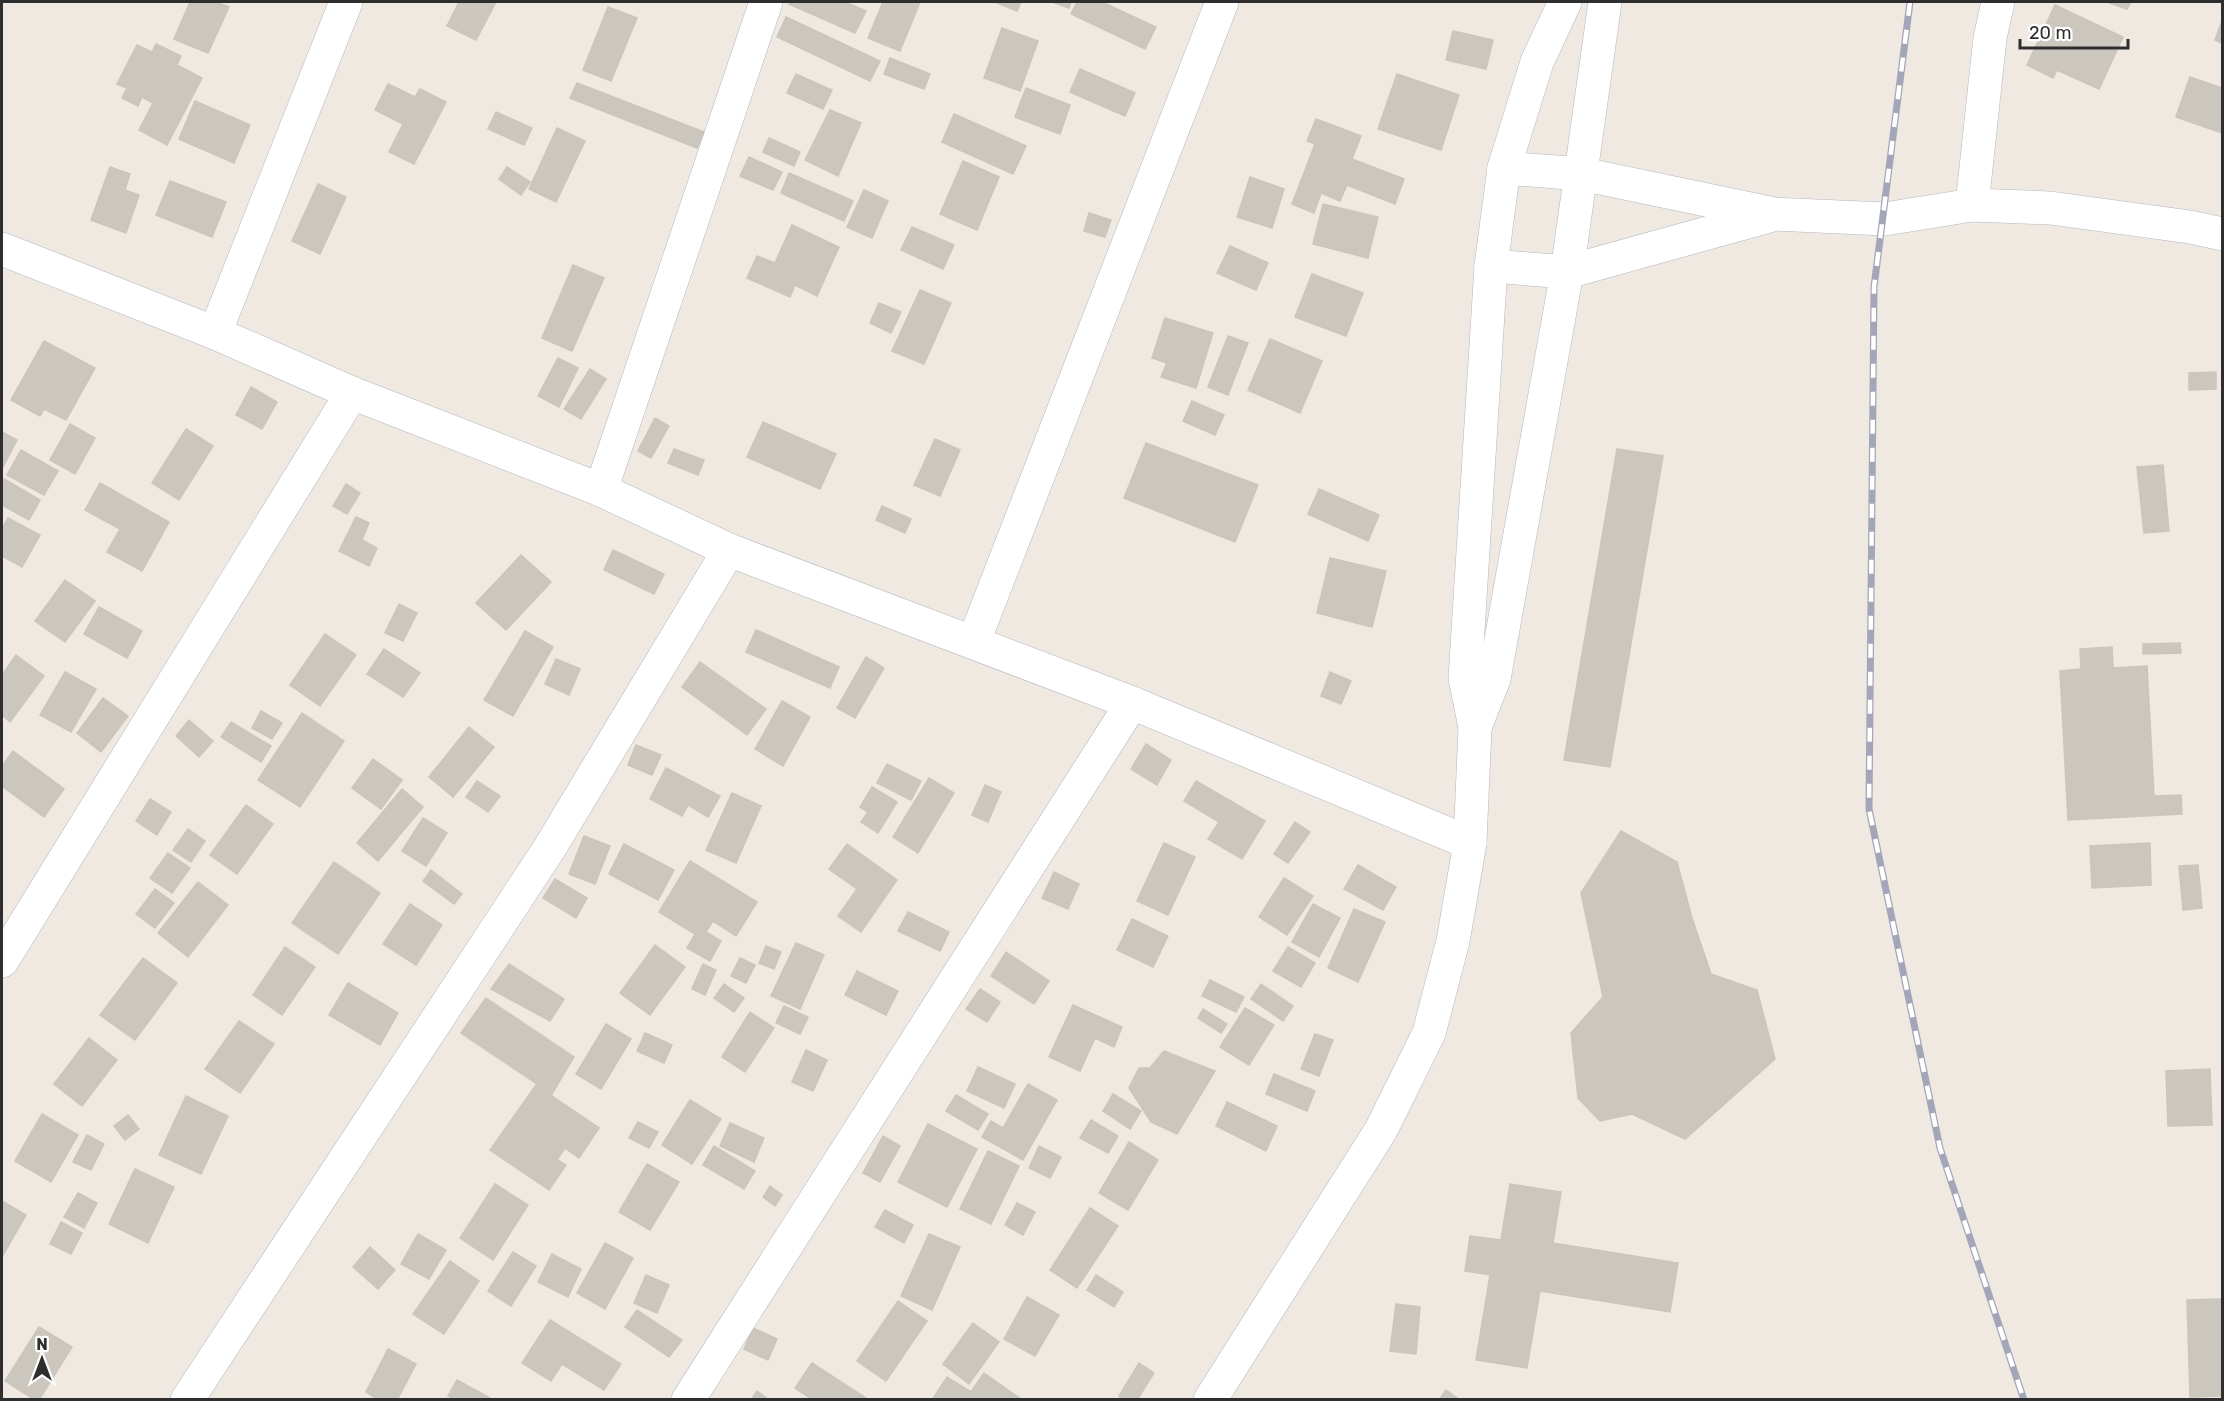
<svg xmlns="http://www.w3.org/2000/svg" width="2224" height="1401" font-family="Rubik,sans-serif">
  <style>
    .building { fill: #cbc7bf; stroke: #cbc5ba; stroke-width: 1.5 }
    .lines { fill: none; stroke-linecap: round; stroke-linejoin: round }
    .minor-casing { stroke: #b4b7c1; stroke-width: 34 }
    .minor { stroke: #fff; stroke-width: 33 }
    .rail-casing { stroke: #a3a6b8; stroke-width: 7 }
    .rail { stroke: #fff; stroke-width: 4.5; stroke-dasharray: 14; stroke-linecap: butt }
  </style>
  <rect width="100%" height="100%" fill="#efe9e1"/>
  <g class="building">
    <path d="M 190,2 L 216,2 L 229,7 L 208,53 L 174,39 Z"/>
    <path d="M 459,2 L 496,2 L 476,40 L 447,26 Z"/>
    <path d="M 791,2 L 845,2 L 866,11 L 855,33 L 789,4 Z"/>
    <path d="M 883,2 L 920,2 L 900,51 L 868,38 Z"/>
    <path d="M 995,2 L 1021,2 L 1017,11 Z"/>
    <path d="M 1052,2 L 1071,2 L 1069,8 Z"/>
    <path d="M 1077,2 L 1102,2 L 1156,27 L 1145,49 L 1071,14 Z"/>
    <path d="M 2107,2 L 2131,2 L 2127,9 Z"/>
    <path d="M 2055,5 L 2123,37 L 2099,89 L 2057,70 L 2053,78 L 2027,65 Z"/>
    <path d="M 608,7 L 637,18 L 611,81 L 583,70 Z"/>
    <path d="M 786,17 L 880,61 L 870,81 L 777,37 Z"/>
    <path d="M 2222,21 L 2222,43 L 2215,40 Z"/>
    <path d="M 1002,28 L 1038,41 L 1020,91 L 984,78 Z"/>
    <path d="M 1453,31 L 1493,40 L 1486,69 L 1446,60 Z"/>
    <path d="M 156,44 L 181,56 L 177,65 L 202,78 L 167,145 L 139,130 L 153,103 L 142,97 L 138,106 L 122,98 L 127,88 L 117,84 L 137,45 L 152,52 Z"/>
    <path d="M 890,58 L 930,74 L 924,89 L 884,74 Z"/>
    <path d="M 1080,69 L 1135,93 L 1125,116 L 1070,92 Z"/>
    <path d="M 796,74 L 832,90 L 823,109 L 787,93 Z"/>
    <path d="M 1397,74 L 1459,95 L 1441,150 L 1378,129 Z"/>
    <path d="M 2190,77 L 2222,88 L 2222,133 L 2176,117 Z"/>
    <path d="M 577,83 L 704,132 L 697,148 L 570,98 Z"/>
    <path d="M 388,84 L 415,97 L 420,89 L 446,102 L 414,164 L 389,152 L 403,124 L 375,110 Z"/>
    <path d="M 1026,88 L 1070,105 L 1060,134 L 1015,117 Z"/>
    <path d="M 195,101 L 250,125 L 234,163 L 179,139 Z"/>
    <path d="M 830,110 L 861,123 L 838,176 L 805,160 Z"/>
    <path d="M 496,112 L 532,128 L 524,145 L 488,129 Z"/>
    <path d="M 954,114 L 1026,146 L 1013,174 L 942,142 Z"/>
    <path d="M 1316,119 L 1361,136 L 1352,159 L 1404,179 L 1395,204 L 1347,185 L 1340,201 L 1321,193 L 1314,213 L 1292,204 L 1315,144 L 1307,141 Z"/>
    <path d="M 557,128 L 585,141 L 556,202 L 529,189 Z"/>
    <path d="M 769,138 L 800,152 L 794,166 L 763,152 Z"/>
    <path d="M 749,157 L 782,172 L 773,190 L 740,176 Z"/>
    <path d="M 963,161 L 999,177 L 977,230 L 940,214 Z"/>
    <path d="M 110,167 L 130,174 L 125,190 L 139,195 L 126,233 L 91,220 Z"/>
    <path d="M 507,167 L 530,182 L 521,195 L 499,179 Z"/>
    <path d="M 789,173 L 853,201 L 844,221 L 781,193 Z"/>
    <path d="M 1250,177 L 1284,189 L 1272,228 L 1237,217 Z"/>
    <path d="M 170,181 L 226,202 L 212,237 L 156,215 Z"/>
    <path d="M 318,184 L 346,197 L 320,254 L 292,241 Z"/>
    <path d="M 864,190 L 888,201 L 872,238 L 847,227 Z"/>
    <path d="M 1323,204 L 1378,217 L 1368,258 L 1313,244 Z"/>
    <path d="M 1089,213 L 1111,220 L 1105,237 L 1084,231 Z"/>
    <path d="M 792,225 L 839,247 L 817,296 L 795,285 L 790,297 L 747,278 L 757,256 L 775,263 Z"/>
    <path d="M 912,227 L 954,245 L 943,269 L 901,250 Z"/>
    <path d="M 1230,246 L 1268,263 L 1256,290 L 1217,273 Z"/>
    <path d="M 573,265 L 604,278 L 572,351 L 542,338 Z"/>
    <path d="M 1312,274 L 1363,293 L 1346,336 L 1295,317 Z"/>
    <path d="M 920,290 L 951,303 L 924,364 L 892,351 Z"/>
    <path d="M 879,303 L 901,312 L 891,333 L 870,323 Z"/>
    <path d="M 1165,318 L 1213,333 L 1196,388 L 1161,377 L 1167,363 L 1152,358 Z"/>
    <path d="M 1228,336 L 1248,343 L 1228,395 L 1208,387 Z"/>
    <path d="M 1270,339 L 1322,361 L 1300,413 L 1248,390 Z"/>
    <path d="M 44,341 L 95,368 L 66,420 L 44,409 L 40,416 L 11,400 Z"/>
    <path d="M 558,358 L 578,368 L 559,407 L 538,396 Z"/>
    <path d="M 590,369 L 606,379 L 581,419 L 564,409 Z"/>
    <path d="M 2216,372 L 2216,389 L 2189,390 L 2189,373 Z"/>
    <path d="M 251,387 L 277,402 L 262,429 L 236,415 Z"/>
    <path d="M 1192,401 L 1224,415 L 1215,435 L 1183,421 Z"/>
    <path d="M 655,418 L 669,426 L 651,458 L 638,451 Z"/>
    <path d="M 763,422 L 836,454 L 820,489 L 747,457 Z"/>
    <path d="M 70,424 L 95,438 L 75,474 L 50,460 Z"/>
    <path d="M 186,429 L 213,446 L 179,500 L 152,483 Z"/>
    <path d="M 2,432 L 17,440 L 2,469 Z"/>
    <path d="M 935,439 L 960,450 L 940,496 L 914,485 Z"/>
    <path d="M 1146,443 L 1258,485 L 1235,542 L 1124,498 Z"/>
    <path d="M 674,449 L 704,460 L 698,475 L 668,463 Z"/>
    <path d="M 1617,449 L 1663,456 L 1610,767 L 1564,760 Z"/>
    <path d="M 21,450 L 58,471 L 44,495 L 7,475 Z"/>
    <path d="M 2163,465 L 2169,531 L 2144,533 L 2137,467 Z"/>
    <path d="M 4,479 L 40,500 L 29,520 L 2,505 L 2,484 Z"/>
    <path d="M 100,483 L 169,522 L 142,571 L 107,552 L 120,529 L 85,510 Z"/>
    <path d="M 346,484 L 360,493 L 347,514 L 333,506 Z"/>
    <path d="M 1319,489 L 1379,515 L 1368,541 L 1308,514 Z"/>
    <path d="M 882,506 L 911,519 L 905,533 L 876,520 Z"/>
    <path d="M 356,517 L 369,523 L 362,540 L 377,548 L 369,566 L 339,551 Z"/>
    <path d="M 8,518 L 40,535 L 22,567 L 2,556 L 2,529 Z"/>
    <path d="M 613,550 L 664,574 L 654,594 L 604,570 Z"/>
    <path d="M 521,555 L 551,582 L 506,630 L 476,603 Z"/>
    <path d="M 1330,558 L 1386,571 L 1372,627 L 1317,613 Z"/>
    <path d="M 65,580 L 95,601 L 65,642 L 35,621 Z"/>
    <path d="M 399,604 L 417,613 L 403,641 L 385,633 Z"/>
    <path d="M 99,607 L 142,631 L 127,658 L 84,634 Z"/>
    <path d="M 756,630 L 839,667 L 830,688 L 746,652 Z"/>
    <path d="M 525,631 L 553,647 L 513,716 L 484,700 Z"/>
    <path d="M 325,634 L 356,655 L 320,706 L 290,685 Z"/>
    <path d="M 2180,643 L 2181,653 L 2143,654 L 2143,644 Z"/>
    <path d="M 2112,647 L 2113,668 L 2147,666 L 2154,796 L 2181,795 L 2182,814 L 2068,820 L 2060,671 L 2081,669 L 2080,649 Z"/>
    <path d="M 384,649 L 420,673 L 403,697 L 367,674 Z"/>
    <path d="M 16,655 L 44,676 L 10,722 L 2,715 L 2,675 Z"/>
    <path d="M 866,657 L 884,668 L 855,718 L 837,708 Z"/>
    <path d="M 556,659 L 580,669 L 569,695 L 545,684 Z"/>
    <path d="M 700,662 L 766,709 L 747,735 L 682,687 Z"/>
    <path d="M 65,672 L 96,689 L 71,732 L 40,715 Z"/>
    <path d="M 1330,672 L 1351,681 L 1341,704 L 1321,696 Z"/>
    <path d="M 103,698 L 128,716 L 101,752 L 77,733 Z"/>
    <path d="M 782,701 L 810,717 L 783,766 L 755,749 Z"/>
    <path d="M 261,711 L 282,723 L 272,739 L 252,728 Z"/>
    <path d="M 302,713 L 344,741 L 300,807 L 258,780 Z"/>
    <path d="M 189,720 L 213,741 L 199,757 L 176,736 Z"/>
    <path d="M 231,722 L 271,746 L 261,762 L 221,737 Z"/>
    <path d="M 469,727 L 494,747 L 453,797 L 429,777 Z"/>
    <path d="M 1146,744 L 1171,760 L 1157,785 L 1131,769 Z"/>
    <path d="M 636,745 L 661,755 L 652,775 L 628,765 Z"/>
    <path d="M 13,751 L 64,789 L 44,817 L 2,786 L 2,766 Z"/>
    <path d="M 373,759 L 402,780 L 381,809 L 352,788 Z"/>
    <path d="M 887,764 L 921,781 L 911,800 L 877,783 Z"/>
    <path d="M 666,768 L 720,796 L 708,817 L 688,805 L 682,816 L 650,799 Z"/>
    <path d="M 929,778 L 954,793 L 918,853 L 893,837 Z"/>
    <path d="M 477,781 L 500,796 L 488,812 L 466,797 Z"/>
    <path d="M 1196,781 L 1265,821 L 1242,859 L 1208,839 L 1219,822 L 1184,801 Z"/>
    <path d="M 985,785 L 1001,792 L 988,822 L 972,815 Z"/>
    <path d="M 872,787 L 897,802 L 878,833 L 861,822 L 868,812 L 860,807 Z"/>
    <path d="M 402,789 L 423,807 L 378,861 L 357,843 Z"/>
    <path d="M 732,793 L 761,806 L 736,863 L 706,850 Z"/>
    <path d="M 150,799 L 171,812 L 157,835 L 136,821 Z"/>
    <path d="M 246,805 L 273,824 L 237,874 L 210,855 Z"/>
    <path d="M 423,818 L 447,833 L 426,866 L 402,851 Z"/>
    <path d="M 1295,822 L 1310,832 L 1288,863 L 1274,854 Z"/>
    <path d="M 188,829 L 205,841 L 191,862 L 173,850 Z"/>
    <path d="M 1621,831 L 1677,862 L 1692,918 L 1711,974 L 1757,990 L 1775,1059 L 1685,1139 L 1632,1114 L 1600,1121 L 1578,1098 L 1571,1033 L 1603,997 L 1581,893 Z"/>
    <path d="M 584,836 L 610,846 L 595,884 L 569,874 Z"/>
    <path d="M 1164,843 L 1195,857 L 1168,915 L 1137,901 Z"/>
    <path d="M 2150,843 L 2151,885 L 2092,888 L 2090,846 Z"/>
    <path d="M 624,844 L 674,870 L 658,900 L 609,874 Z"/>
    <path d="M 847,844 L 897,880 L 861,932 L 838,916 L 857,889 L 829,869 Z"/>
    <path d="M 168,853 L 190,868 L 172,893 L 150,878 Z"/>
    <path d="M 690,861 L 757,902 L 736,936 L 713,921 L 706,932 L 721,941 L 710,961 L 687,948 L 695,934 L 659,912 Z"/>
    <path d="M 334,862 L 380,893 L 338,954 L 292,923 Z"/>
    <path d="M 1358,865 L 1396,887 L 1383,910 L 1344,889 Z"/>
    <path d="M 2198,865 L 2202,908 L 2183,910 L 2179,866 Z"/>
    <path d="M 431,870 L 462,894 L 454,904 L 423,881 Z"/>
    <path d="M 1054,872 L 1079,884 L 1068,909 L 1042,898 Z"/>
    <path d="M 1284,878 L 1313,896 L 1287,935 L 1259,917 Z"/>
    <path d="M 555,879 L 587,898 L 576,918 L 543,898 Z"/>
    <path d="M 198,882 L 228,905 L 188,957 L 158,933 Z"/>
    <path d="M 155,889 L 174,903 L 155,928 L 136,914 Z"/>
    <path d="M 410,904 L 442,925 L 416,965 L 383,944 Z"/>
    <path d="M 1313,904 L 1340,918 L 1319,957 L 1292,942 Z"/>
    <path d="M 1354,909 L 1385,922 L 1358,982 L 1328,968 Z"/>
    <path d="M 908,912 L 949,932 L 940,951 L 898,931 Z"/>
    <path d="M 1132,919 L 1168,936 L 1153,967 L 1117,950 Z"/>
    <path d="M 796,943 L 824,955 L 800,1009 L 771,996 Z"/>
    <path d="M 655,945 L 685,967 L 650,1015 L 620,993 Z"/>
    <path d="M 766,946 L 781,952 L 774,969 L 759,963 Z"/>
    <path d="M 285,947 L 315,967 L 282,1015 L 253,995 Z"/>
    <path d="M 1288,947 L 1315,963 L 1301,987 L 1273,971 Z"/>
    <path d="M 1006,952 L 1049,981 L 1034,1004 L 991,976 Z"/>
    <path d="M 143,958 L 177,983 L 135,1040 L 100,1015 Z"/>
    <path d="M 740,958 L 755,965 L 746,983 L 731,976 Z"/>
    <path d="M 509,964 L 564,999 L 550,1021 L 491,989 Z"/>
    <path d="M 703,964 L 716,970 L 705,995 L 692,989 Z"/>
    <path d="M 857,971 L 898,991 L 886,1015 L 845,995 Z"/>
    <path d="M 1210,980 L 1244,997 L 1236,1012 L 1202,996 Z"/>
    <path d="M 348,983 L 398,1013 L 380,1045 L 329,1015 Z"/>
    <path d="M 724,984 L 744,998 L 734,1012 L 714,998 Z"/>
    <path d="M 1261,984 L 1293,1006 L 1283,1021 L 1251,999 Z"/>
    <path d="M 980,989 L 1000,1002 L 987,1022 L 966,1009 Z"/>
    <path d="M 486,998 L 574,1057 L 552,1094 L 461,1033 Z"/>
    <path d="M 1073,1005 L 1122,1027 L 1114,1047 L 1095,1038 L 1080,1071 L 1049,1057 Z"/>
    <path d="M 784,1006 L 808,1017 L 800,1034 L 776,1023 Z"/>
    <path d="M 1245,1008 L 1274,1025 L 1249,1065 L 1220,1047 Z"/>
    <path d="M 1203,1009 L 1227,1024 L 1221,1033 L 1198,1018 Z"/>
    <path d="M 750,1012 L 774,1028 L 745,1072 L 722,1057 Z"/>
    <path d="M 239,1021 L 274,1044 L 240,1093 L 205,1069 Z"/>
    <path d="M 606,1024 L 631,1039 L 601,1089 L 576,1074 Z"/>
    <path d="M 645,1033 L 672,1045 L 664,1063 L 637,1051 Z"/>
    <path d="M 1315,1034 L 1333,1040 L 1319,1076 L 1301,1069 Z"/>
    <path d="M 89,1038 L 117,1060 L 82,1106 L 54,1084 Z"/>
    <path d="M 806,1050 L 827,1060 L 813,1091 L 792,1082 Z"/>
    <path d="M 1164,1051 L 1215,1071 L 1177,1134 L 1151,1122 L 1129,1088 L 1139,1068 L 1150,1068 Z"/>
    <path d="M 978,1067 L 1015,1084 L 1004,1108 L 967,1091 Z"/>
    <path d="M 2210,1069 L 2212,1125 L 2168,1126 L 2166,1071 Z"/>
    <path d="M 1274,1074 L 1315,1091 L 1307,1111 L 1266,1094 Z"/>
    <path d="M 1028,1084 L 1057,1100 L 1023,1160 L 982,1137 L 991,1121 L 1003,1128 Z"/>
    <path d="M 536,1085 L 599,1128 L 579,1158 L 565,1148 L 557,1160 L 566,1165 L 549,1190 L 490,1150 Z"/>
    <path d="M 1113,1094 L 1141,1111 L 1130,1129 L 1103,1111 Z"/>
    <path d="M 956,1095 L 988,1114 L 978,1130 L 946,1111 Z"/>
    <path d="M 186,1096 L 228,1116 L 201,1174 L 159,1155 Z"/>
    <path d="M 690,1100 L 721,1119 L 692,1164 L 662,1145 Z"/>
    <path d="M 1227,1102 L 1277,1126 L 1266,1151 L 1216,1126 Z"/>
    <path d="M 42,1114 L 78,1135 L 51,1182 L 15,1161 Z"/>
    <path d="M 128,1115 L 139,1129 L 125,1140 L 114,1126 Z"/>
    <path d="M 1091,1120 L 1118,1136 L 1108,1153 L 1080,1138 Z"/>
    <path d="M 638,1122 L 658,1132 L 649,1148 L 629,1138 Z"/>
    <path d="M 730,1123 L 764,1138 L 754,1162 L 720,1146 Z"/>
    <path d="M 928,1124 L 977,1149 L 947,1207 L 898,1182 Z"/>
    <path d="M 87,1135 L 104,1144 L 91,1170 L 73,1162 Z"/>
    <path d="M 883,1136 L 900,1146 L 880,1182 L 863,1173 Z"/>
    <path d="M 1129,1142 L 1158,1160 L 1128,1210 L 1099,1193 Z"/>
    <path d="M 714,1146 L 755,1171 L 744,1189 L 703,1165 Z"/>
    <path d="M 1039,1146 L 1061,1157 L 1050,1178 L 1029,1168 Z"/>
    <path d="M 988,1151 L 1019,1166 L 991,1224 L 960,1209 Z"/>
    <path d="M 647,1164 L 679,1182 L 650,1230 L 619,1212 Z"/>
    <path d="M 135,1169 L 174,1187 L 148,1243 L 109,1224 Z"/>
    <path d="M 495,1184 L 528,1205 L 493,1260 L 460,1238 Z"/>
    <path d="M 1510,1184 L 1561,1192 L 1553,1243 L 1678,1263 L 1670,1312 L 1540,1291 L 1527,1368 L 1476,1360 L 1490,1275 L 1465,1271 L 1470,1236 L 1501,1240 Z"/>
    <path d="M 770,1186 L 782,1195 L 775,1206 L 763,1197 Z"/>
    <path d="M 78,1193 L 97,1203 L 84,1228 L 64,1217 Z"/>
    <path d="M 2,1201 L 26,1215 L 2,1257 Z"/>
    <path d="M 1017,1203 L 1035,1212 L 1023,1235 L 1005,1225 Z"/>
    <path d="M 1090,1208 L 1118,1226 L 1077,1288 L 1050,1270 Z"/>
    <path d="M 885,1210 L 913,1225 L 904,1243 L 875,1227 Z"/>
    <path d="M 61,1222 L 82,1233 L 71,1254 L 50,1244 Z"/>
    <path d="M 418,1234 L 446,1250 L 429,1279 L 401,1264 Z"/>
    <path d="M 929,1234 L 960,1247 L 932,1310 L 901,1296 Z"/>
    <path d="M 605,1243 L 633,1258 L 605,1309 L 577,1293 Z"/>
    <path d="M 370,1247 L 395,1270 L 378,1289 L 353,1267 Z"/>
    <path d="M 513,1252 L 536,1266 L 511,1306 L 488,1291 Z"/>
    <path d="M 552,1254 L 581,1269 L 568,1297 L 538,1282 Z"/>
    <path d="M 450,1261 L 479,1281 L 444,1334 L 413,1314 Z"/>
    <path d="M 646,1275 L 669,1285 L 657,1313 L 634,1303 Z"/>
    <path d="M 1096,1275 L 1123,1292 L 1114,1307 L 1087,1290 Z"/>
    <path d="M 1027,1297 L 1059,1315 L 1035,1356 L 1004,1339 Z"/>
    <path d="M 2222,1299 L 2222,1396 L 2190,1397 L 2187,1300 Z"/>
    <path d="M 898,1301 L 927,1321 L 886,1381 L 857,1361 Z"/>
    <path d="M 1396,1304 L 1420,1307 L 1416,1354 L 1390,1351 Z"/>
    <path d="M 637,1310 L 682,1340 L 669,1357 L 625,1327 Z"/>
    <path d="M 550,1320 L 621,1364 L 604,1390 L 562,1364 L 551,1381 L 522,1363 Z"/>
    <path d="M 973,1323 L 999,1342 L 969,1384 L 943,1364 Z"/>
    <path d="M 39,1327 L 72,1347 L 39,1400 L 35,1400 L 5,1381 Z"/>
    <path d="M 753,1328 L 777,1339 L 768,1360 L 744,1349 Z"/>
    <path d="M 388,1349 L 416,1364 L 397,1400 L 379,1400 L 366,1392 Z"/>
    <path d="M 812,1363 L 869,1400 L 813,1400 L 795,1388 Z"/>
    <path d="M 1139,1363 L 1154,1373 L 1137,1400 L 1125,1400 L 1119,1396 Z"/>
    <path d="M 984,1373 L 1022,1400 L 932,1400 L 947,1377 L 971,1392 Z"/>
    <path d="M 457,1380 L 490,1398 L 489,1400 L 456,1400 L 448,1396 Z"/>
    <path d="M 1446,1390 L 1460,1400 L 1439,1400 Z"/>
    <path d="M 757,1391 L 769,1400 L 751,1400 Z"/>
  </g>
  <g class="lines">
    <defs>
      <g id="minor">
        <path d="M 1504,168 L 1582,174 L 1774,214 L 1885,219 L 1972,205 L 2050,208 L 2190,227 L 2222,234"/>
        <path d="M 1972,205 L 1990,38 L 1998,2"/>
        <path d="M 2,249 L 215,333 L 352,393 L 601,490 L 729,550 L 1132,703 L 1470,843"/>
        <path d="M 1491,266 L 1567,272 L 1769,216"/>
        <path d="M 215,333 L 346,2"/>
        <path d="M 601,490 L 766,2"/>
        <path d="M 974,641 L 1222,2"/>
        <path d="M 1475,727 L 1494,679 L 1567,272 L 1605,2"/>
        <path d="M 2,961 L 352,393"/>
        <path d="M 187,1400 L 549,849 L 729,550"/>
        <path d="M 688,1400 L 1132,703"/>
        <path d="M 1210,1400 L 1381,1130 L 1429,1033 L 1453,941 L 1470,843 L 1475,727 L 1465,678 L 1491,266 L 1504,168 L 1537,62 L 1565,2"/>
      </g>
    </defs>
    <use href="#minor" class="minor-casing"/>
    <use href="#minor" class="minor"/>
    <defs>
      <path id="rail" d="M 1910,2 L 1874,287 L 1869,809 L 1940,1148 L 2024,1400"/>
    </defs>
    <use href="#rail" class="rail-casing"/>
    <use href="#rail" class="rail"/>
  </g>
  <rect width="2224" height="1401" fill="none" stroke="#2e2e2e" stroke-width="6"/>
  <g transform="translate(42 1359)" stroke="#ffffff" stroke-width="4.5" paint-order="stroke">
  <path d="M0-4.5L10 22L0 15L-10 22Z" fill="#2e2e2e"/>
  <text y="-9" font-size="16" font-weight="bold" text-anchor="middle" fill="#2e2e2e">N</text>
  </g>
  <path d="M2020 39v9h108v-9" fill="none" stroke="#2e2e2e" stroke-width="3"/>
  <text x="2029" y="39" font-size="18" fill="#2e2e2e" stroke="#ffffff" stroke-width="4.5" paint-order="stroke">20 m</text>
</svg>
